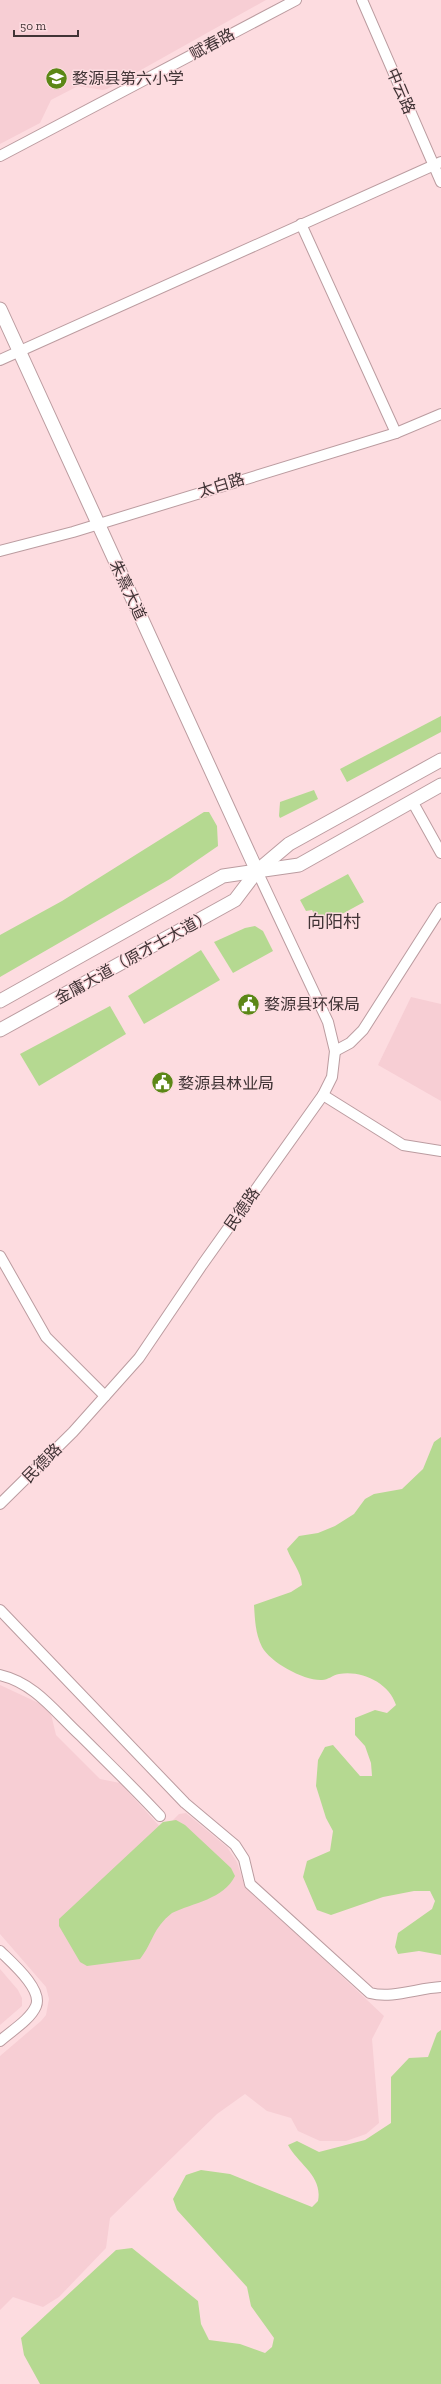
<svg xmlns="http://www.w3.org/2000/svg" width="441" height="2384" font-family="'Zilla Slab','Noto Sans SC',serif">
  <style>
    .built { fill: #f7ced4 }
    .green { fill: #b5d991 }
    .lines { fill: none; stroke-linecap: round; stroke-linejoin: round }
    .minor-casing { stroke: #bb9ca0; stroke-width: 12 }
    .major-casing { stroke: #bb9ca0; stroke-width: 15 }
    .minor { stroke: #fff; stroke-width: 10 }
    .major { stroke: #fff; stroke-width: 13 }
    .labels { text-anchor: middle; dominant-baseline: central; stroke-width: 3; stroke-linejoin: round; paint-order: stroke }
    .street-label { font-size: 16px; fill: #413436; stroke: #fddce0 }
    .poi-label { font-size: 16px; fill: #413436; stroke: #fddce0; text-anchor: start }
    .quarter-label { font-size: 18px; fill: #413436; stroke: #fddce0 }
  </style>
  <rect width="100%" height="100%" fill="#fddce0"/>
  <g class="built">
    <path d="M 0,0 L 266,0 L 107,89 L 103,90 L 78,86 L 51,100 L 40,123 L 0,144 Z"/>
    <path d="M 411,997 L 441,1004 L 441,1101 L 378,1065 Z"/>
    <path d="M 0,1685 L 43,1705 L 51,1714 L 56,1735 L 100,1779 L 120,1783 L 163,1830 L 179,1814 L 186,1813 L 227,1847 L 237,1862 L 244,1884 L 384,2016 L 372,2039 L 379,2123 L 366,2134 L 346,2141 L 320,2141 L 298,2131 L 291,2118 L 267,2111 L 245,2094 L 217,2114 L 110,2218 L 106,2248 L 59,2297 L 43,2307 L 13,2297 L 0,2310 L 0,2056 L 41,2021 L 46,2015 L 49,1999 L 46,1987 L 0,1934 Z"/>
    <path d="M 0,1969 L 18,1990 L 22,1998 L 22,2006 L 0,2025 Z"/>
  </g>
  <g class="green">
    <path d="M 441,716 L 441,732 L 347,782 L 340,769 Z"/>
    <path d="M 314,790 L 318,799 L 280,818 L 279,816 L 280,802 Z"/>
    <path d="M 204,812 L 209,812 L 217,826 L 218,846 L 170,879 L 0,977 L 0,935 L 62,901 Z"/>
    <path d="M 348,874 L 364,902 L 320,926 L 312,910 L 306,911 L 300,900 Z"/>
    <path d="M 255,926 L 263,931 L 273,951 L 233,973 L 214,942 L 245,928 Z"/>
    <path d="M 201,950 L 220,980 L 144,1024 L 128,996 Z"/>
    <path d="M 110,1006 L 126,1034 L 39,1086 L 20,1054 Z"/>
    <path d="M 441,1437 L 441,1955 L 419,1951 L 398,1954 L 395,1947 L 398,1933 L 432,1909 L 435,1901 L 430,1891 L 414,1891 L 383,1897 L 331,1915 L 317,1910 L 303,1877 L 307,1861 L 330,1851 L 333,1831 L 326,1818 L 316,1786 L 318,1760 L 325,1747 L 333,1745 L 360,1776 L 372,1776 L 371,1763 L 365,1746 L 355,1735 L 355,1718 L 375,1710 L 387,1713 L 396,1705 C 389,1683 362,1670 339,1674 C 333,1675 328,1680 322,1680 C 304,1681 270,1662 262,1647 C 255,1633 255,1619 254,1605 L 291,1592 L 302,1585 C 301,1571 292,1562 287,1549 L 299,1536 L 318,1533 L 335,1526 L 354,1514 L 365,1499 L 374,1494 L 402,1489 L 423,1469 L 434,1442 Z"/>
    <path d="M 176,1820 L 185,1825 L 231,1868 L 235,1876 C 224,1899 193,1903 172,1913 C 152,1929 154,1941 140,1959 L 87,1966 L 80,1962 L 59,1926 L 59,1919 L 163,1822 Z"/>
    <path d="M 441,2030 L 441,2384 L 40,2384 L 24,2355 L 21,2338 L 116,2250 L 132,2248 L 198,2301 L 201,2324 L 209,2340 L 240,2344 L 265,2353 L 272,2347 L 274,2338 L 251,2306 L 247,2287 L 177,2210 L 173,2199 L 186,2175 L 201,2170 L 230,2174 L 312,2207 L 318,2201 C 323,2176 298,2164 288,2145 L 297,2141 L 319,2152 L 365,2140 L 391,2123 L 391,2077 L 409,2058 L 428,2057 L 437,2033 Z"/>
  </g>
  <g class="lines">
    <defs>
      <g id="minor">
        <path d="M 362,0 L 441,182"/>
        <path d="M 0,156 L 296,0"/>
        <path d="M 301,224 L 396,433"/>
        <path d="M 0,360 L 441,162"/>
        <path d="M 0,551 L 73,532 L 396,433 L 441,414"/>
        <path d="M 412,801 L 441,853"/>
        <path d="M 335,1051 L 350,1043 L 363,1030 L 441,908"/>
        <path d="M 323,1095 L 403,1145 L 441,1151"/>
        <path d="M 0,1256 L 46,1337 L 105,1396"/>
        <path d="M 0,1504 L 73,1432 L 139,1358 L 202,1265 L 323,1095 L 332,1077 L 335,1051 L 328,1022 L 257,871"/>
        <path d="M 0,1610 L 185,1803 L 235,1845 L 244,1859 L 250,1884 L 370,1993 C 392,1999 418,1988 441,1987"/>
        <path d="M 0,1675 C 35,1683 55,1712 80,1735 C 107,1762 134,1788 160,1816"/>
        <path d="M 0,1951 C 11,1962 43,1989 36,2006 C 30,2020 11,2031 0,2041"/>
      </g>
      <g id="major">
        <path d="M 0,309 L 257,871"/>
        <path d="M 0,1001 L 223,876 L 257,871 L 289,844 L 441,760"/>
        <path d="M 0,1030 L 235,900 L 257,871 L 299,865 L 441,785"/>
      </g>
    </defs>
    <use href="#minor" class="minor-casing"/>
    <use href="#major" class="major-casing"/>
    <use href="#minor" class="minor"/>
    <use href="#major" class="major"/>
  </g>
  <defs>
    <symbol id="school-disc" viewBox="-11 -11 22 22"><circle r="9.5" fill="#5b8716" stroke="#fddce0"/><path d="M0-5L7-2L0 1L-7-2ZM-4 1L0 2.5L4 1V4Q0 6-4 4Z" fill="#fff"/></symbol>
    <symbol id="civic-disc" viewBox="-11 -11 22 22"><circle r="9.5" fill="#5b8716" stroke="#fddce0"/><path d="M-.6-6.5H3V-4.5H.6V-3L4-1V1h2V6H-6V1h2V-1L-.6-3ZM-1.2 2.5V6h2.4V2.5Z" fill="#fff"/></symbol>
  </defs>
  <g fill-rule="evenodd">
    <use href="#school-disc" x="44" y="66" width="25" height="25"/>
    <use href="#civic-disc" x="236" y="992" width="25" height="25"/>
    <use href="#civic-disc" x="150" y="1070" width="25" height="25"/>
  </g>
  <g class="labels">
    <g class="street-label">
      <text transform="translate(212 44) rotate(-28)">赋春路</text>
      <text transform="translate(401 91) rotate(67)">中云路</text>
      <text transform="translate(221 485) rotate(-17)">太白路</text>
      <text transform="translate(128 590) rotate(65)">朱熹大道</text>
      <text transform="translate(133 957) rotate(-29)">金庸大道（原才士大道）</text>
      <text transform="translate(242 1209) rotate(-55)">民德路</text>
      <text transform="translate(42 1463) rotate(-45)">民德路</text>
    </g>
    <g class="poi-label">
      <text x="72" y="78">婺源县第六小学</text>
      <text x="264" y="1004">婺源县环保局</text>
      <text x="178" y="1083">婺源县林业局</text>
    </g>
    <g class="quarter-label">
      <text x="334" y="922">向阳村</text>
    </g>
  </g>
  <path d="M14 30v6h64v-6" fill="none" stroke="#413436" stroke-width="2"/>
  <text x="20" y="30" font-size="12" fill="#413436" stroke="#fddce0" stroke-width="3" paint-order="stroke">50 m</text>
</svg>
